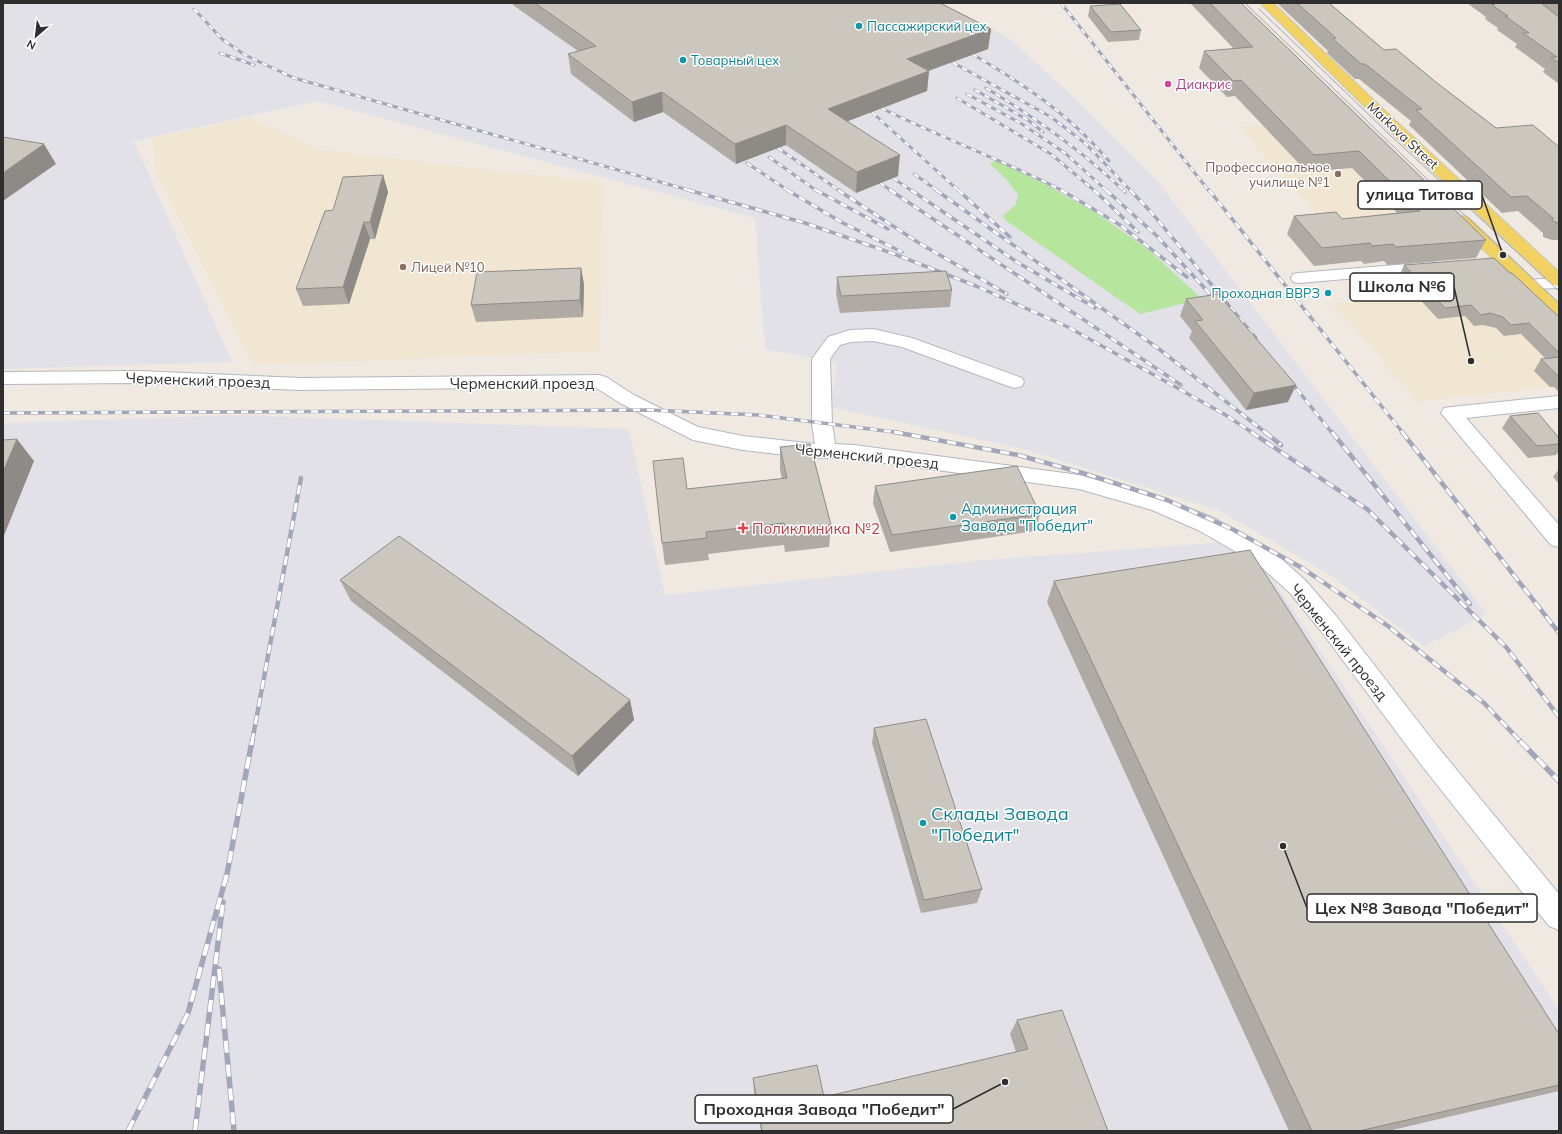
<svg xmlns="http://www.w3.org/2000/svg" width="1562" height="1134" font-family="Mulish,sans-serif">
  <style>
    .industrial { fill: #e3e1e8 }
    .education { fill: #f0e6d1 }
    .green { fill: #b6e59e }
    .lines { fill: none; stroke-linecap: round; stroke-linejoin: round }
    .minor-casing { stroke: #b4b7c1; stroke-width: 2 }
    .major-casing { stroke: #c9c9c9; stroke-width: 2 }
    .minor { fill: #fff; fill-rule: evenodd }
    .major { fill: #f2d163; fill-rule: evenodd }
    .tram { stroke: #a3a6b8; stroke-width: 1 }
    .rail-far3-casing { stroke: #a3a6b8; stroke-width: 3 }
    .rail-far2-casing { stroke: #a3a6b8; stroke-width: 3.5 }
    .rail-far1-casing { stroke: #a3a6b8; stroke-width: 4.5 }
    .rail-casing { stroke: #a3a6b8; stroke-width: 5.5 }
    .rail-far3 { stroke: #fff; stroke-width: 2; stroke-dasharray: 5.5; stroke-linecap: butt }
    .rail-far2 { stroke: #fff; stroke-width: 2.5; stroke-dasharray: 7; stroke-linecap: butt }
    .rail-far1 { stroke: #fff; stroke-width: 3; stroke-dasharray: 9; stroke-linecap: butt }
    .rail { stroke: #fff; stroke-width: 4; stroke-dasharray: 12; stroke-linecap: butt }
    .wall { fill: #afaba4 }
    .shaded-wall { fill: #8e8b86 }
    .building { fill: #cbc7bf; stroke: #8e8b86 }
    .culture-dot { fill: #0f9aa8; stroke: #fff; stroke-width: 1.5 }
    .hotel-dot { fill: #d1479c; stroke: #fff; stroke-width: 1.5 }
    .education-dot { fill: #8d6e63; stroke: #fff; stroke-width: 1.5 }
    .health-dot { fill: #e0444e; stroke: #fff; stroke-width: 1.5 }
    .labels { text-anchor: middle; dominant-baseline: central; stroke-width: 3; stroke-linejoin: round; paint-order: stroke }
    .far-culture-label { font-size: 13px; fill: #0d838f; stroke: #fff; text-anchor: start }
    .far-hotel-label { font-size: 13px; fill: #b23c85; stroke: #fff; text-anchor: start }
    .far-street-label { font-size: 13px; fill: #2e2e2e; stroke: #fff }
    .far-education-label { font-size: 13px; fill: #785e54; stroke: #fff; text-anchor: end }
    .street-label { font-size: 15px; fill: #2e2e2e; stroke: #fff }
    .culture-label { font-size: 15px; fill: #0d838f; stroke: #fff; text-anchor: start }
    .health-label { font-size: 15px; fill: #be3a42; stroke: #fff; text-anchor: start }
    .near-culture-label { font-size: 18px; fill: #0d838f; stroke: #fff; text-anchor: start }
    .leader { fill: none; stroke: #2e2e2e; stroke-width: 1.5 }
    .callout-dot { fill: #2e2e2e; stroke: #fff; stroke-width: 1.5 }
    .callout { fill: #fff; stroke: #2e2e2e; stroke-width: 1.5 }
    .callout-label { font-size: 16px; text-anchor: middle; font-weight: bold; fill: #2e2e2e }
  </style>
  <rect width="100%" height="100%" fill="#efe9e1"/>
  <g class="industrial">
    <path d="M 3,3 L 942,3 L 1010,39 L 1069,93 L 1160,184 L 1487,614 L 1424,646 L 1330,575 L 1220,511 L 1028,450 L 830,407 L 837,363 L 765,349 L 755,218 L 318,101 L 134,141 L 232,362 L 3,369 Z"/>
    <path d="M 241,415 L 629,429 L 665,595 L 985,560 L 1226,542 L 1271,577 L 1559,1010 L 1559,1131 L 3,1131 L 3,423 Z"/>
  </g>
  <g class="education">
    <path d="M 250,118 L 319,150 L 602,183 L 600,351 L 254,365 L 155,170 L 154,138 Z"/>
    <path d="M 1342,118 L 1440,221 L 1333,232 L 1239,127 Z"/>
    <path d="M 1505,284 L 1559,335 L 1559,386 L 1418,401 L 1333,304 Z"/>
  </g>
  <path class="green" d="M 995,160 L 1045,184 L 1096,213 L 1149,250 L 1202,299 L 1140,314 L 1005,220 L 1003,216 L 1016,204 L 1018,195 L 1007,180 L 990,164 Z"/>
  <g class="lines">
    <defs>
      <g id="minor">
        <path d="M 1432,262 L 1438,263 L 1440,267 L 1438,271 L 1299,283 L 1293,282 L 1291,278 L 1293,274 L 1299,273 Z"/>
        <path d="M 1559,278 L 1559,288 L 1528,289 L 1522,288 L 1519,284 L 1522,280 Z"/>
        <path d="M 873,329 L 912,338 L 1022,378 L 1024,382 L 1022,386 L 1015,388 L 1008,386 L 902,347 L 873,341 L 851,342 L 840,345 L 830,359 L 832,424 L 835,444 L 854,445 L 1079,475 L 1165,499 L 1214,518 L 1275,553 L 1306,581 L 1337,617 L 1437,746 L 1559,894 L 1559,930 L 1549,926 L 1419,762 L 1321,631 L 1290,593 L 1259,565 L 1198,530 L 1152,510 L 1079,489 L 854,459 L 803,457 L 743,450 L 693,440 L 620,403 L 595,387 L 300,390 L 139,383 L 3,384 L 3,372 L 139,371 L 300,378 L 599,375 L 606,377 L 634,395 L 698,427 L 743,436 L 815,444 L 812,424 L 812,359 L 828,337 L 850,330 Z"/>
        <path d="M 1559,396 L 1559,408 L 1466,418 L 1559,525 L 1559,547 L 1551,545 L 1441,413 L 1444,408 L 1451,407 Z"/>
      </g>
      <g id="major">
        <path d="M 1260,3 L 1273,3 L 1383,109 L 1559,272 L 1559,286 L 1553,285 L 1373,115 Z"/>
        <path d="M 1463,216 L 1469,218 L 1559,304 L 1559,319 L 1553,318 L 1457,224 L 1455,221 L 1457,218 Z"/>
      </g>
    </defs>
    <use href="#minor" class="minor-casing"/>
    <use href="#major" class="major-casing"/>
    <use href="#minor" class="minor"/>
    <use href="#major" class="major"/>
    <g class="tram">
      <path d="M 1245,3 L 1457,208 L 1559,303"/>
      <path d="M 1259,9 L 1391,136 L 1559,291"/>
    </g>
    <defs>
      <g id="rail-far3">
        <path d="M 1061,3 L 1209,191"/>
        <path d="M 194,9 L 222,39 L 245,55 L 294,78 L 692,191"/>
        <path d="M 220,53 L 254,65"/>
        <path d="M 972,54 C 1024,84 1070,115 1109,161"/>
        <path d="M 943,57 L 1051,117 L 1086,144 L 1131,191"/>
        <path d="M 986,88 C 1036,118 1082,151 1124,191"/>
        <path d="M 975,90 L 1028,120 L 1043,132"/>
        <path d="M 967,94 L 1022,124 L 1065,153 L 1107,191"/>
        <path d="M 957,98 L 1051,154 L 1095,191"/>
        <path d="M 871,103 C 934,135 1001,159 1063,191"/>
        <path d="M 864,105 L 959,191"/>
        <path d="M 778,148 L 840,191"/>
        <path d="M 769,157 L 817,191"/>
        <path d="M 747,163 L 789,191"/>
        <path d="M 914,174 L 938,191"/>
        <path d="M 893,178 L 912,191"/>
        <path d="M 880,183 L 892,191"/>
      </g>
      <g id="rail-far2">
        <path d="M 688,190 L 805,223 L 897,255 L 976,286 L 1068,327 L 1224,414 L 1253,433"/>
        <path d="M 787,190 L 843,223 L 902,252"/>
        <path d="M 816,190 L 888,229"/>
        <path d="M 838,190 L 919,243 L 1007,294"/>
        <path d="M 890,190 L 1181,385"/>
        <path d="M 911,190 L 1017,262 L 1095,308"/>
        <path d="M 936,190 L 1159,349 L 1266,433"/>
        <path d="M 958,190 L 1010,237"/>
        <path d="M 1061,190 L 1120,225 L 1187,277"/>
        <path d="M 1094,190 L 1138,232"/>
        <path d="M 1106,190 L 1157,236 L 1219,304"/>
        <path d="M 1123,190 L 1125,192"/>
        <path d="M 1130,190 L 1151,212 L 1256,338"/>
        <path d="M 1209,190 L 1403,433"/>
        <path d="M 1288,378 L 1332,433"/>
        <path d="M 3,413 L 650,410 L 758,415 L 902,433"/>
      </g>
      <g id="rail-far1">
        <path d="M 894,432 L 1018,455 L 1086,474 L 1167,500 L 1234,530 L 1302,568 L 1388,626 L 1484,703 L 1521,742"/>
        <path d="M 1251,432 L 1367,509 L 1506,647 L 1559,717"/>
        <path d="M 1265,432 L 1281,445"/>
        <path d="M 1332,432 L 1470,604"/>
        <path d="M 1402,432 L 1559,633"/>
        <path d="M 252,742 L 301,478"/>
      </g>
      <g id="rail">
        <path d="M 1520,741 L 1559,781"/>
        <path d="M 219,969 L 234,1131"/>
        <path d="M 128,1131 L 188,1013 L 227,874 L 252,741"/>
        <path d="M 195,1131 L 223,902"/>
      </g>
    </defs>
    <use href="#rail-far3" class="rail-far3-casing"/>
    <use href="#rail-far2" class="rail-far2-casing"/>
    <use href="#rail-far1" class="rail-far1-casing"/>
    <use href="#rail" class="rail-casing"/>
    <use href="#rail-far3" class="rail-far3"/>
    <use href="#rail-far2" class="rail-far2"/>
    <use href="#rail-far1" class="rail-far1"/>
    <use href="#rail" class="rail"/>
  </g>
  <g class="wall">
    <path d="M 513,3 L 940,3 L 991,29 L 988,49 L 928,71 L 929,71 L 927,91 L 848,121 L 898,176 L 856,193 L 786,145 L 736,164 L 663,112 L 634,122 L 571,74 L 568,54 L 578,51 L 513,5 Z"/>
    <path d="M 1190,3 L 1241,3 L 1486,240 L 1476,258 L 1387,265 L 1384,261 L 1364,264 L 1361,261 L 1314,266 L 1287,234 L 1294,216 L 1342,219 L 1397,213 L 1352,168 L 1307,172 L 1235,96 L 1227,97 L 1199,68 L 1204,51 L 1234,49 Z"/>
    <path d="M 1277,3 L 1329,3 L 1384,50 L 1437,83 L 1496,128 L 1559,147 L 1559,240 L 1552,240 L 1543,237 L 1543,233 L 1518,211 L 1502,213 L 1409,125 L 1411,121 L 1359,79 L 1355,79 L 1327,53 L 1328,51 Z"/>
    <path d="M 1467,3 L 1559,3 L 1559,84 L 1543,72 L 1545,69 L 1515,47 L 1517,44 L 1497,30 L 1498,28 L 1485,19 L 1486,17 Z"/>
    <path d="M 1090,6 L 1141,30 L 1139,40 L 1108,42 L 1088,16 Z"/>
    <path d="M 383,175 L 388,192 L 375,239 L 370,239 L 349,304 L 303,306 L 296,289 L 333,210 Z"/>
    <path d="M 1404,265 L 1510,273 L 1559,317 L 1559,392 L 1554,387 L 1550,387 L 1534,371 L 1541,359 L 1546,359 L 1521,334 L 1504,336 L 1496,328 L 1483,325 L 1474,326 L 1465,316 L 1438,319 L 1399,277 Z"/>
    <path d="M 581,268 L 584,285 L 583,317 L 476,322 L 471,305 Z"/>
    <path d="M 837,277 L 952,290 L 950,307 L 840,313 L 836,294 Z"/>
    <path d="M 1186,299 L 1288,402 L 1246,410 L 1189,338 L 1192,331 L 1180,316 Z"/>
    <path d="M 1510,416 L 1559,438 L 1559,451 L 1556,455 L 1528,458 L 1502,428 Z"/>
    <path d="M 780,447 L 831,525 L 829,547 L 785,552 L 784,545 L 708,554 L 709,560 L 665,565 L 662,543 L 687,489 L 782,479 L 780,470 Z"/>
    <path d="M 1559,469 L 1559,484 L 1553,477 Z"/>
    <path d="M 875,486 L 1040,514 L 1035,531 L 890,552 L 873,503 Z"/>
    <path d="M 340,580 L 630,700 L 634,720 L 578,776 L 351,601 Z"/>
    <path d="M 1054,581 L 1559,1034 L 1559,1091 L 1388,1131 L 1289,1131 L 1047,602 Z"/>
    <path d="M 874,728 L 982,889 L 977,903 L 921,913 L 872,743 Z"/>
    <path d="M 1017,1020 L 1108,1131 L 761,1131 L 754,1091 L 753,1078 L 824,1097 L 1016,1052 L 1010,1034 Z"/>
  </g>
  <g class="shaded-wall">
    <path d="M 991,29 L 988,49 L 906,79 L 907,59 Z"/>
    <path d="M 929,71 L 927,91 L 827,129 L 828,109 Z"/>
    <path d="M 662,92 L 663,112 L 634,122 L 632,102 Z"/>
    <path d="M 786,125 L 786,145 L 736,164 L 735,144 Z"/>
    <path d="M 44,144 L 56,164 L 3,201 L 3,173 Z"/>
    <path d="M 900,155 L 898,176 L 856,193 L 857,172 Z"/>
    <path d="M 383,175 L 388,192 L 375,239 L 370,222 Z"/>
    <path d="M 364,222 L 370,239 L 349,304 L 343,287 Z"/>
    <path d="M 581,268 L 584,285 L 583,317 L 580,300 Z"/>
    <path d="M 1296,385 L 1288,402 L 1246,410 L 1254,393 Z"/>
    <path d="M 17,439 L 34,461 L 3,538 L 3,472 Z"/>
    <path d="M 630,700 L 634,720 L 578,776 L 572,756 Z"/>
  </g>
  <g class="building">
    <path d="M 535,3 L 940,3 L 991,29 L 907,59 L 929,71 L 828,109 L 900,155 L 857,172 L 786,125 L 735,144 L 662,92 L 632,102 L 568,54 L 596,46 Z"/>
    <path d="M 1210,3 L 1241,3 L 1486,240 L 1396,247 L 1393,244 L 1372,246 L 1370,243 L 1322,248 L 1294,216 L 1336,212 L 1342,219 L 1420,211 L 1359,151 L 1314,155 L 1241,80 L 1233,81 L 1204,51 L 1253,47 Z"/>
    <path d="M 1297,3 L 1329,3 L 1384,50 L 1396,49 L 1437,83 L 1496,128 L 1533,125 L 1559,147 L 1559,223 L 1552,221 L 1553,218 L 1527,196 L 1511,197 L 1416,110 L 1422,109 L 1365,64 L 1361,64 L 1333,39 L 1336,38 Z"/>
    <path d="M 1493,3 L 1541,3 L 1559,17 L 1559,63 L 1551,57 L 1557,57 L 1523,33 L 1529,33 L 1505,16 L 1508,16 L 1492,5 L 1495,4 Z"/>
    <path d="M 1120,4 L 1141,30 L 1111,32 L 1090,6 Z"/>
    <path d="M 3,137 L 44,144 L 3,173 Z"/>
    <path d="M 383,175 L 370,222 L 364,222 L 343,287 L 296,289 L 325,211 L 333,210 L 343,177 Z"/>
    <path d="M 1494,258 L 1510,273 L 1512,273 L 1559,317 L 1559,353 L 1529,323 L 1511,325 L 1503,317 L 1490,313 L 1481,315 L 1471,305 L 1445,308 L 1404,265 Z"/>
    <path d="M 581,268 L 580,300 L 471,305 L 477,272 Z"/>
    <path d="M 946,271 L 952,290 L 841,296 L 837,277 Z"/>
    <path d="M 1218,294 L 1296,385 L 1254,393 L 1195,321 L 1203,320 L 1186,299 Z"/>
    <path d="M 1559,357 L 1559,376 L 1558,376 L 1541,359 Z"/>
    <path d="M 1538,413 L 1559,438 L 1559,444 L 1537,446 L 1510,416 Z"/>
    <path d="M 17,439 L 3,472 L 3,440 Z"/>
    <path d="M 810,444 L 831,525 L 785,530 L 784,523 L 706,532 L 707,538 L 662,543 L 653,461 L 683,458 L 687,489 L 787,478 L 780,447 Z"/>
    <path d="M 1017,466 L 1040,514 L 892,535 L 875,486 Z"/>
    <path d="M 399,536 L 630,700 L 572,756 L 340,580 Z"/>
    <path d="M 1250,550 L 1559,1034 L 1559,1085 L 1359,1131 L 1312,1131 L 1054,581 Z"/>
    <path d="M 926,719 L 982,889 L 924,900 L 874,728 Z"/>
    <path d="M 1062,1010 L 1108,1131 L 762,1131 L 753,1078 L 817,1065 L 824,1097 L 1028,1049 L 1017,1020 Z"/>
  </g>
  <g class="culture-dot">
    <circle cx="859" cy="26" r="4"/>
    <circle cx="683" cy="60" r="4"/>
    <circle cx="1328" cy="293" r="4"/>
    <circle cx="953" cy="517" r="4"/>
    <circle cx="923" cy="823" r="4"/>
  </g>
  <circle class="hotel-dot" cx="1168" cy="84" r="4"/>
  <g class="education-dot">
    <circle cx="1338" cy="174" r="4"/>
    <circle cx="403" cy="267" r="4"/>
  </g>
  <path class="health-dot" d="M741 522h4v4h4v4h-4v4h-4v-4h-4v-4h4z"/>
  <g class="labels">
    <g class="far-culture-label">
      <text x="867" y="26">Пассажирский цех</text>
      <text x="691" y="60">Товарный цех</text>
      <text x="1320" y="293" text-anchor="end">Проходная ВВРЗ</text>
    </g>
    <g class="far-hotel-label">
      <text x="1176" y="84">Диакрис</text>
    </g>
    <g class="far-street-label">
      <text transform="translate(1403 135) rotate(43)">Markova Street</text>
    </g>
    <g class="far-education-label">
      <text x="1330" y="167">Профессиональное<tspan x="1330" dy="15">училище №1</tspan></text>
      <text x="411" y="267" text-anchor="start">Лицей №10</text>
    </g>
    <g class="street-label">
      <text transform="translate(198 380) rotate(2)">Черменский проезд</text>
      <text x="522" y="383">Черменский проезд</text>
      <text transform="translate(867 456) rotate(6)">Черменский проезд</text>
      <text transform="translate(1339 642) rotate(51)">Черменский проезд</text>
    </g>
    <g class="culture-label">
      <text x="961" y="508">Администрация<tspan x="961" dy="17">Завода "Победит"</tspan></text>
    </g>
    <g class="health-label">
      <text x="752" y="528">Поликлиника №2</text>
    </g>
    <g class="near-culture-label">
      <text x="931" y="813">Склады Завода<tspan x="931" dy="21">"Победит"</tspan></text>
    </g>
  </g>
  <path class="leader" d="M1503 255L1482 195M1471 361L1454 287M1283 846L1307 908M1005 1082L953 1109"/>
  <g class="callout-dot">
    <circle cx="1503" cy="255" r="4"/>
    <circle cx="1471" cy="361" r="4"/>
    <circle cx="1283" cy="846" r="4"/>
    <circle cx="1005" cy="1082" r="4"/>
  </g>
  <g class="callout">
    <rect x="1358" y="181" width="124" height="28" rx="4"/>
    <rect x="1350" y="273" width="104" height="28" rx="4"/>
    <rect x="1307" y="894" width="230" height="28" rx="4"/>
    <rect x="695" y="1095" width="258" height="28" rx="4"/>
  </g>
  <g class="callout-label">
    <text x="1420" y="200">улица Титова</text>
    <text x="1402" y="292">Школа №6</text>
    <text x="1422" y="914">Цех №8 Завода "Победит"</text>
    <text x="824" y="1115">Проходная Завода "Победит"</text>
  </g>
  <rect width="1562" height="1134" fill="none" stroke="#2e2e2e" stroke-width="8"/>
  <g transform="translate(36 36) rotate(208)" stroke="#ffffff" stroke-width="3" paint-order="stroke">
  <path d="M0-3L7 15L0 10L-7 15Z" fill="#2e2e2e"/>
  <text y="-6" font-size="11" font-weight="bold" text-anchor="middle" fill="#2e2e2e">N</text>
  </g>
</svg>
